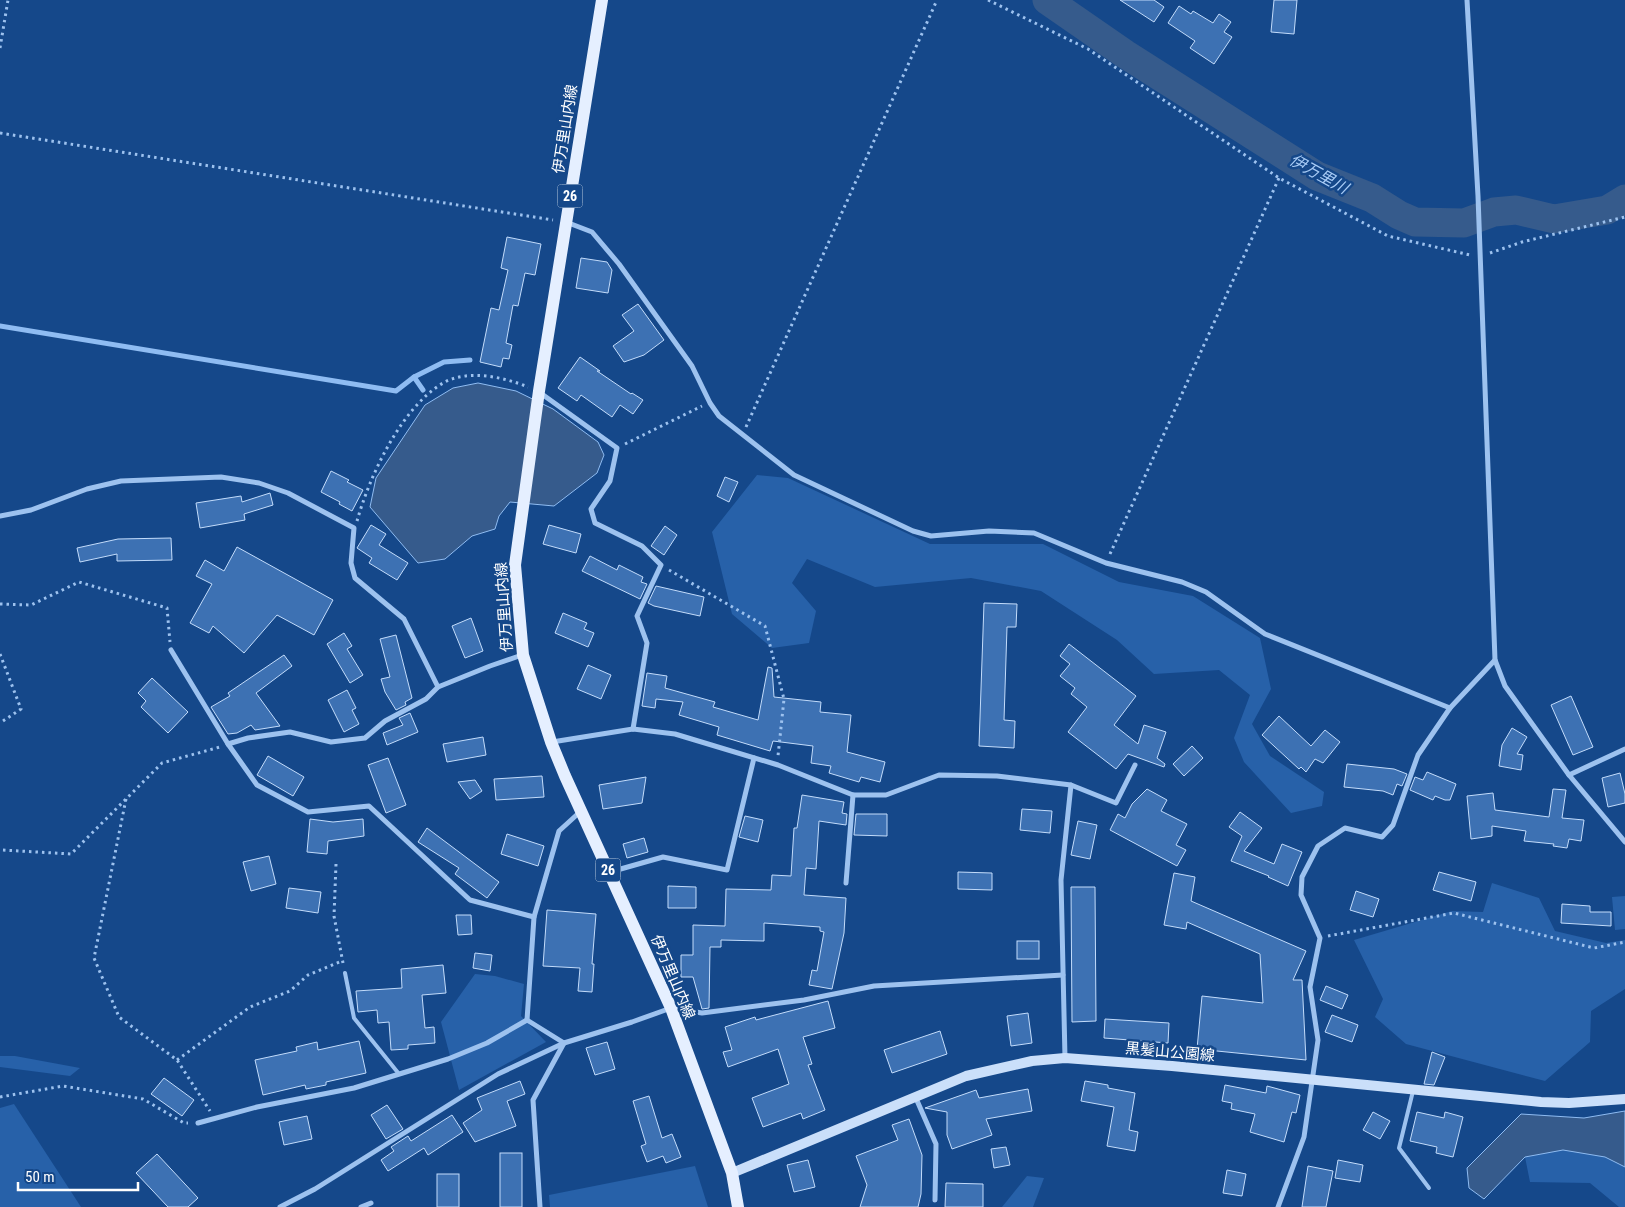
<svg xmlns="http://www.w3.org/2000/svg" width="1625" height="1207" font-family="'Roboto Condensed','Noto Sans JP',sans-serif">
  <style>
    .green { fill: #2761a9 }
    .water { fill: #365b8c; stroke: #8fbcf2 }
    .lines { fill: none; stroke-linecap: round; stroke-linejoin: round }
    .stream { stroke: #8fbcf2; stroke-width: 5 }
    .river { stroke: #365b8c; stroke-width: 29 }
    .building { fill: #3d71b3; stroke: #c3dcfb }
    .path { stroke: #9dc2ef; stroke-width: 3; stroke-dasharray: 2.5 4; stroke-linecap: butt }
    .service { stroke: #9dc2ef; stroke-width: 4 }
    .minor { stroke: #9dc2ef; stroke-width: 5 }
    .secondary { stroke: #cadffa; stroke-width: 10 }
    .primary { stroke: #e5efff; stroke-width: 12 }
    .labels { text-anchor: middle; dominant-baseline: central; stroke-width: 5; stroke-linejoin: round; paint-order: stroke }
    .shield { fill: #15488a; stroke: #b9c8dc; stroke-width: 1 }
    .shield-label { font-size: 14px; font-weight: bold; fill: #fff }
    .street-label { font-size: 15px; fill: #fff; stroke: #15488a }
    .water-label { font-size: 16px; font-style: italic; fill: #a9ccf6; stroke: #15488a }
  </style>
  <rect width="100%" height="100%" fill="#15488a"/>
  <g class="green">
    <path d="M 757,475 L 788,478 L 930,544 L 1043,544 L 1119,582 L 1193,596 L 1260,638 L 1271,689 L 1252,724 L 1270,756 L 1324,792 L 1322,806 L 1291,813 L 1244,762 L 1234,738 L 1250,695 L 1219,670 L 1154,674 L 1117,640 L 1041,591 L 971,578 L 875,587 L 807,559 L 792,583 L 816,611 L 809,643 L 772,648 L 732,614 L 712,532 Z"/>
    <path d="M 1492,883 L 1539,898 L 1555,931 L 1606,943 L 1625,940 L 1625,989 L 1591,1011 L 1590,1042 L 1545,1081 L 1406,1044 L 1375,1017 L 1383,999 L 1354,940 L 1452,911 L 1483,912 Z"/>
    <path d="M 1625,896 L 1625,929 L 1615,930 L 1612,897 Z"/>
    <path d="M 475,974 L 495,976 L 524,984 L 521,1016 L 546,1042 L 459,1090 L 441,1022 Z"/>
    <path d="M 0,1056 L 15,1056 L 80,1068 L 70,1076 L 0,1067 Z"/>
    <path d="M 14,1104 L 81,1207 L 0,1207 L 0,1108 Z"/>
    <path d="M 1563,1150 L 1605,1157 L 1625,1167 L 1625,1207 L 1619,1207 L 1590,1183 L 1530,1182 L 1525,1157 Z"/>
    <path d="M 695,1166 L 708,1207 L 550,1207 L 549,1195 Z"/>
    <path d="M 1027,1176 L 1044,1178 L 1033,1207 L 1002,1207 Z"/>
  </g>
  <g class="water">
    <path d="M 478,383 L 516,391 L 553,409 L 598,442 L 604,455 L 597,473 L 554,506 L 510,502 L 499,516 L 495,529 L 472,536 L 445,559 L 418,563 L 370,507 L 376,478 L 425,405 L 453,388 Z"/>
    <path d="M 1625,1111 L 1625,1167 L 1605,1157 L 1563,1150 L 1525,1157 L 1484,1199 L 1469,1188 L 1467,1168 L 1521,1114 L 1584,1118 Z"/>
  </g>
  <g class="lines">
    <g class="stream">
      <path d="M 0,326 L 396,391 L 414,377 L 444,362 L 470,360"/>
      <path d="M 414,377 L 423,390"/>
    </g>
    <path class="river" d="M 1047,0 L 1125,54 L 1317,176 L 1372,198 L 1399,215 L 1415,222 L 1464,223 L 1494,212 L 1516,210 L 1554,219 L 1607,210 L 1625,199"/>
  </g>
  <g class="building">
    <path d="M 1120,0 L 1154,0 L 1164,7 L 1154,22 Z"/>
    <path d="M 1274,0 L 1297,0 L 1294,34 L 1271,32 Z"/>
    <path d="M 1179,6 L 1191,14 L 1193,11 L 1213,23 L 1219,14 L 1231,22 L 1224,32 L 1232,37 L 1214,64 L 1190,48 L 1195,41 L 1168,23 Z"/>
    <path d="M 507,237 L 541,244 L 535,275 L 525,273 L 518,306 L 513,305 L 506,343 L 512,345 L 509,359 L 503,358 L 501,367 L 480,362 L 491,308 L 499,310 L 508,270 L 501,268 Z"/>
    <path d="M 581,258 L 607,262 L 612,270 L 608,293 L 576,288 Z"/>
    <path d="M 638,304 L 664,340 L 644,355 L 624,362 L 613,346 L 634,331 L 622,315 Z"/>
    <path d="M 580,357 L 600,371 L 597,371 L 631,394 L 632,393 L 643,400 L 633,414 L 620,405 L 612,417 L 581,395 L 577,401 L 558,388 Z"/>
    <path d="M 331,471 L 349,480 L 347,482 L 363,490 L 352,511 L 339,504 L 340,502 L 321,492 Z"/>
    <path d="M 725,477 L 738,482 L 729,502 L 717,496 Z"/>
    <path d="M 270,493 L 273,505 L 244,514 L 245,520 L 200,528 L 196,503 L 241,496 L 242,502 Z"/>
    <path d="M 371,525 L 386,534 L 379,545 L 408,563 L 397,580 L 369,563 L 372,558 L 357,548 Z"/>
    <path d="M 549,525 L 581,534 L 576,553 L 543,544 Z"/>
    <path d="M 665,526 L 677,535 L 664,555 L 651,546 Z"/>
    <path d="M 171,538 L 172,560 L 117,561 L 117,554 L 80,562 L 77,548 L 118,539 Z"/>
    <path d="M 237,547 L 333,600 L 314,635 L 277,615 L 244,653 L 213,626 L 209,633 L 190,623 L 212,584 L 196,576 L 205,560 L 224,571 Z"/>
    <path d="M 590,556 L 617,570 L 619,565 L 643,577 L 641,582 L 647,584 L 640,599 L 582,571 Z"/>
    <path d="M 656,586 L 704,597 L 700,616 L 654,606 L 648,603 Z"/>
    <path d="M 984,603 L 1017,604 L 1016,627 L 1007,627 L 1004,720 L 1015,721 L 1014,748 L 979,746 Z"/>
    <path d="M 563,613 L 587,623 L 584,629 L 594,633 L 588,647 L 555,633 Z"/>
    <path d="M 471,618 L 483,651 L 465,658 L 452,626 Z"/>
    <path d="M 344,633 L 352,646 L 347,649 L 363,675 L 350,683 L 327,644 Z"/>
    <path d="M 396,635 L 412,698 L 405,702 L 406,705 L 396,710 L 385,692 L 381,679 L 390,677 L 380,639 Z"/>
    <path d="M 1069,644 L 1136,696 L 1114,725 L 1138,744 L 1144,725 L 1166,732 L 1157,758 L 1165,764 L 1164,767 L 1128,754 L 1116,769 L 1068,732 L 1087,707 L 1071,694 L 1075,688 L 1060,676 L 1070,664 L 1060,656 Z"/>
    <path d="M 284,655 L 292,666 L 256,693 L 280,726 L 255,730 L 251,725 L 237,733 L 228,734 L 211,707 L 230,696 L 228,693 Z"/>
    <path d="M 588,665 L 611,675 L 601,699 L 577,689 Z"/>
    <path d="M 768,667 L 772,668 L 774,697 L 821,702 L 820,712 L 851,715 L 847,752 L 885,762 L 880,782 L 861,777 L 859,782 L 829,773 L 831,766 L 811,763 L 813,746 L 773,741 L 770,751 L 717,735 L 719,727 L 679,715 L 683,702 L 656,699 L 655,708 L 642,706 L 647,673 L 667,676 L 665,688 L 715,702 L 713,707 L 758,720 Z"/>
    <path d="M 152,678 L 188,712 L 168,733 L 141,707 L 146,701 L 138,693 Z"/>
    <path d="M 347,690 L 356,708 L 352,710 L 359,724 L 344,732 L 328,700 Z"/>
    <path d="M 1571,696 L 1593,747 L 1573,755 L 1551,705 Z"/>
    <path d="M 410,713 L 418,732 L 387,745 L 383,733 L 403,725 L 399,718 Z"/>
    <path d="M 1279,716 L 1311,746 L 1325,730 L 1340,742 L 1323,763 L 1315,759 L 1306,772 L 1301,767 L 1299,769 L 1262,735 Z"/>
    <path d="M 1512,728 L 1527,737 L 1517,754 L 1523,755 L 1521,770 L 1499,766 L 1502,745 Z"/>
    <path d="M 483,737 L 486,755 L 447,762 L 443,744 Z"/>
    <path d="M 1192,746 L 1203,758 L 1184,776 L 1173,764 Z"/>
    <path d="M 268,756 L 304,777 L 293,796 L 257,775 Z"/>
    <path d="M 388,758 L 406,805 L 386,813 L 368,765 Z"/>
    <path d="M 1347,764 L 1394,769 L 1407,774 L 1402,786 L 1397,784 L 1393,795 L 1383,791 L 1344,787 Z"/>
    <path d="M 1427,772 L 1456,784 L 1450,800 L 1445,800 L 1435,796 L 1433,800 L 1410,790 L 1415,777 L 1423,780 Z"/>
    <path d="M 1620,773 L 1625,794 L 1625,803 L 1608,807 L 1602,778 Z"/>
    <path d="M 542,776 L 544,797 L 496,800 L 494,779 Z"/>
    <path d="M 646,777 L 642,803 L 603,809 L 599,785 Z"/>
    <path d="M 475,780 L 482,791 L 470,799 L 458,782 Z"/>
    <path d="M 1147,789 L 1167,800 L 1161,811 L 1187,824 L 1176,845 L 1186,850 L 1177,866 L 1110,830 L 1118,814 L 1125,818 L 1132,804 Z"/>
    <path d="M 1553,789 L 1566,790 L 1562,818 L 1584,820 L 1581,841 L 1569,839 L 1567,848 L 1553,846 L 1554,844 L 1524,841 L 1526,831 L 1492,826 L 1492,836 L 1471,839 L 1467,796 L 1493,793 L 1495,810 L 1549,817 Z"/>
    <path d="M 802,795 L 844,802 L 842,813 L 847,814 L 846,825 L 819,821 L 816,869 L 806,868 L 804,895 L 846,898 L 844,933 L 832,989 L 809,985 L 812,970 L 817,971 L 824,932 L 820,931 L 820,927 L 764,923 L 764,941 L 721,940 L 721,947 L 710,947 L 709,1008 L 702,1009 L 693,977 L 681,977 L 681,955 L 693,955 L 693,925 L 725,926 L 726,889 L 771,890 L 772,875 L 791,876 L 794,828 L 797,828 Z"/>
    <path d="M 1022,809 L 1052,811 L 1050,833 L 1020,830 Z"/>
    <path d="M 1240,812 L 1262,828 L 1244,851 L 1274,864 L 1282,844 L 1302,852 L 1288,886 L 1268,877 L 1269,876 L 1231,861 L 1242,836 L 1229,827 Z"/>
    <path d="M 856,814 L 887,814 L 887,836 L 854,835 Z"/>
    <path d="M 745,816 L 763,820 L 758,842 L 739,837 Z"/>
    <path d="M 310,819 L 333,822 L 363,819 L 364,836 L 328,841 L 327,854 L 307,852 Z"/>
    <path d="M 1078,821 L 1097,825 L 1090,859 L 1071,855 Z"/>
    <path d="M 427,828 L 499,882 L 487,898 L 455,874 L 459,868 L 418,842 Z"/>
    <path d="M 507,834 L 544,846 L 538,866 L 501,854 Z"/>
    <path d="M 644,838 L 648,852 L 627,858 L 623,844 Z"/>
    <path d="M 269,856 L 276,884 L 251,891 L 243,862 Z"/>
    <path d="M 958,872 L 992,873 L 992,890 L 958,889 Z"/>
    <path d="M 1439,872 L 1476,882 L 1471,901 L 1433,890 Z"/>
    <path d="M 1174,873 L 1195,877 L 1191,901 L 1306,951 L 1293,980 L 1302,980 L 1306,1060 L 1197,1049 L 1202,996 L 1263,1003 L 1260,954 L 1187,922 L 1186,929 L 1164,925 Z"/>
    <path d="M 668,886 L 696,887 L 696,908 L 668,908 Z"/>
    <path d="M 1071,887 L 1095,887 L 1096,1021 L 1072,1022 Z"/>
    <path d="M 289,888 L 321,892 L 318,913 L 286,908 Z"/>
    <path d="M 1356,891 L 1379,899 L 1373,917 L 1350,910 Z"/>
    <path d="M 1562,904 L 1590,906 L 1590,912 L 1611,912 L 1611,926 L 1561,923 Z"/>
    <path d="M 547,910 L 596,914 L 592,964 L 594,964 L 592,992 L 578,991 L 580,968 L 543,966 Z"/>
    <path d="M 456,915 L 471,915 L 472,934 L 458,935 Z"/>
    <rect x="1017" y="941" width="22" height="18"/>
    <path d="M 475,953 L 492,955 L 490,971 L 473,968 Z"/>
    <path d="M 443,965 L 446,993 L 422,995 L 425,1028 L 434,1027 L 435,1043 L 408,1045 L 408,1049 L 391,1050 L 389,1022 L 378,1023 L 377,1010 L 358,1012 L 356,991 L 402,988 L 401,969 Z"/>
    <path d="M 1326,986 L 1348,995 L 1342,1009 L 1320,1000 Z"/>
    <path d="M 828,1001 L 835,1028 L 803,1037 L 812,1064 L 808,1065 L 825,1110 L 803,1119 L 801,1113 L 763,1127 L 752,1098 L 789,1084 L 778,1049 L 728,1067 L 723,1052 L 732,1050 L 725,1027 L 755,1017 L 756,1020 Z"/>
    <path d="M 1028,1013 L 1032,1043 L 1011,1046 L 1007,1016 Z"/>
    <path d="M 1332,1015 L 1358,1025 L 1352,1042 L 1325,1032 Z"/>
    <path d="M 1105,1019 L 1169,1023 L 1168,1043 L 1104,1038 Z"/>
    <path d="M 940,1031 L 947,1054 L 892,1073 L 884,1050 Z"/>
    <path d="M 359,1041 L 366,1073 L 326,1082 L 326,1085 L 306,1089 L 305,1085 L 263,1095 L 255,1060 L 297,1051 L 296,1047 L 317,1042 L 318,1050 Z"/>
    <path d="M 607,1042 L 615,1069 L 595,1075 L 586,1048 Z"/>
    <path d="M 1432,1052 L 1445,1057 L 1434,1085 L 1424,1084 Z"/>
    <path d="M 164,1078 L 194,1100 L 182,1116 L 151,1094 Z"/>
    <path d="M 520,1081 L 525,1094 L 507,1101 L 516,1126 L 475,1142 L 463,1123 L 482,1110 L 477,1098 Z"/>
    <path d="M 1085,1081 L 1108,1085 L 1108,1088 L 1135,1093 L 1129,1130 L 1138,1132 L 1135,1151 L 1107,1146 L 1114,1107 L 1081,1101 Z"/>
    <path d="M 1225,1085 L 1266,1093 L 1267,1086 L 1300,1095 L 1296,1113 L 1292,1112 L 1284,1142 L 1250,1132 L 1255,1114 L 1231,1109 L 1232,1103 L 1222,1101 Z"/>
    <path d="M 1028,1089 L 1032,1111 L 986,1119 L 992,1135 L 952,1149 L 947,1135 L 947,1112 L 925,1108 L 976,1090 L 979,1098 Z"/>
    <path d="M 649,1096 L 662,1138 L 672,1134 L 681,1157 L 666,1163 L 663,1156 L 647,1162 L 641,1146 L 646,1144 L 633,1101 Z"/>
    <path d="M 387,1105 L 403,1129 L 386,1139 L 371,1115 Z"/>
    <path d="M 1373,1112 L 1390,1121 L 1380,1139 L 1363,1130 Z"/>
    <path d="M 1417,1112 L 1444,1118 L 1445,1112 L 1463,1117 L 1453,1157 L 1436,1153 L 1437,1147 L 1410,1141 Z"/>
    <path d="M 452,1115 L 463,1132 L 428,1155 L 424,1148 L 388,1171 L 381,1160 L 394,1151 L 391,1147 L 408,1136 L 411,1141 Z"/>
    <path d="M 307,1116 L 312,1139 L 284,1145 L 279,1122 Z"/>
    <path d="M 909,1119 L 922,1155 L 921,1194 L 918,1207 L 860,1207 L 867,1185 L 856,1156 L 898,1140 L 892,1125 Z"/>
    <path d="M 1006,1147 L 1010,1165 L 994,1168 L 991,1149 Z"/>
    <rect x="500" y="1153" width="22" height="54"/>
    <path d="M 157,1154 L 198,1198 L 188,1207 L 168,1207 L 136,1173 Z"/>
    <path d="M 808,1160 L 815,1187 L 794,1192 L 787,1165 Z"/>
    <path d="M 1338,1160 L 1363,1165 L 1360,1182 L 1335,1178 Z"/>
    <path d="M 1308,1166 L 1333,1171 L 1326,1207 L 1302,1207 Z"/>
    <path d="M 1227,1170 L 1246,1174 L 1242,1196 L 1223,1193 Z"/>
    <rect x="437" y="1174" width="22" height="33"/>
    <path d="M 946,1183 L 983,1184 L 983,1207 L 945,1207 Z"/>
  </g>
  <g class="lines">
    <g class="path">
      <path d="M 988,0 L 1088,49 L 1279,178 L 1388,236 L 1470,255"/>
      <path d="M 0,48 L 8,0"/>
      <path d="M 0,133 L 553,220"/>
      <path d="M 1490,253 L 1522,242 L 1625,217"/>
      <path d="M 746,427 L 937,0"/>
      <path d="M 625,444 L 702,406"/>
      <path d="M 357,521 C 370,475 401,408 443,383 C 467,369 504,377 528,387"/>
      <path d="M 1110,554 L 1279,178"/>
      <path d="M 669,570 L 765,626 L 784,699 L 778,756"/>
      <path d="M 0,604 L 31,605 L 79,582 L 167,608 L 170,642"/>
      <path d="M 0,654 L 21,709 L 0,723"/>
      <path d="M 126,799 L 94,958 L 119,1017 L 177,1060 L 210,1111"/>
      <path d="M 3,850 L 71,854 L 162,763 L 220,747"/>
      <path d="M 336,864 L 334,916 L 343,963"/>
      <path d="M 1328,936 L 1454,913 L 1594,948 L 1625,942"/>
      <path d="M 177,1060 L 250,1007 L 290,991 L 308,975 L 342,961"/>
      <path d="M 0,1097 L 63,1086 L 143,1099 L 184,1123 L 188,1123"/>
    </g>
    <g class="service">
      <path d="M 345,973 L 354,1018 L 399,1074"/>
      <path d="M 1413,1091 L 1399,1148 L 1429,1188"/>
    </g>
    <g class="minor">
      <path d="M 1467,0 L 1478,196 L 1495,660 L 1505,686 L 1569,775 L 1625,842"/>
      <path d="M 566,222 L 592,232 L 619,264 L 692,366 L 710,403 L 719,416 L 794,475 L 913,531 L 931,536 L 989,531 L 1034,533 L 1106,563 L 1182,582 L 1206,592 L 1265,634 L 1450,708"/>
      <path d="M 539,392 L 617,448 L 610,481 L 591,509 L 595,523 L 642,546 L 661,565 L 637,616 L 647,643 L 633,729"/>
      <path d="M 0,516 L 31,510 L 87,489 L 121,481 L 221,477 L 259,483 L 288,493 L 354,528 L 351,563 L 355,578 L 404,619 L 438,687 L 490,666 L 522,655"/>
      <path d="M 171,650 L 228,744 L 257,785 L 308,812 L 369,806 L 470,900 L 534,917"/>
      <path d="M 552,742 L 633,729 L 675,734 L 778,765 L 853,795 L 886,795 L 939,775 L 997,776 L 1071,785 L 1061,880 L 1065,1058"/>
      <path d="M 228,744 L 248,738 L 290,732 L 331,742 L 365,738 L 385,721 L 426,699 L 438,687"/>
      <path d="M 1569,775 L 1625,749"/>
      <path d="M 1071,785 L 1116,803 L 1135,765"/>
      <path d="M 610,872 L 663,857 L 727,870 L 754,758"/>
      <path d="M 846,883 L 853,795"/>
      <path d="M 527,1020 L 534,917 L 559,831 L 581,811"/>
      <path d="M 915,1096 L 936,1144 L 935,1200"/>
      <path d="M 198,1123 L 257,1107 L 354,1088 L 448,1059 L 487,1043 L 527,1020 L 564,1043"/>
      <path d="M 280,1207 L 315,1189 L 498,1074 L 564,1043 L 632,1022 L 671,1008 L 702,1013 L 804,1000 L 874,986 L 1063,975"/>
      <path d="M 361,1207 L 371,1203"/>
      <path d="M 540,1207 L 533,1100 L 564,1043"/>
      <path d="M 1278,1207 L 1304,1137 L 1318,1040 L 1310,987 L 1320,938 L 1301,895 L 1302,877 L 1318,846 L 1345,828 L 1382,837 L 1393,825 L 1418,755 L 1450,708 L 1495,660"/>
    </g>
    <path class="secondary" d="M 732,1173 L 966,1076 L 1032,1061 L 1065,1058 L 1172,1066 L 1541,1102 L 1569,1103 L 1625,1099"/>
    <path class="primary" d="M 602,0 L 539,391 L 515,565 L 523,655 L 551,742 L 565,776 L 671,1008 L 732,1173 L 738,1207"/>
  </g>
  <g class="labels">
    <g class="shield">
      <rect x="557.5" y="184.5" width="25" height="23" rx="4"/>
      <rect x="595.5" y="858.5" width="25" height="23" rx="4"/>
    </g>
    <g class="shield-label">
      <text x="570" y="196">26</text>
      <text x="608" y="870">26</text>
    </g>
    <g class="street-label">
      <text transform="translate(565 129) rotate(-81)">伊万里山内線</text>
      <text transform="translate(504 607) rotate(-94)">伊万里山内線</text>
      <text transform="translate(673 977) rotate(67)">伊万里山内線</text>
      <text transform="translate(1170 1052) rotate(5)">黒髪山公園線</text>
    </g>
    <g class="water-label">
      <text transform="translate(1319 174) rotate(29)">伊万里川</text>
    </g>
  </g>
  <path d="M18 1182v8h120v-8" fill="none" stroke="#ffffff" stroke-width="2.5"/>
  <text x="25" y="1182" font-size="15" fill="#ffffff" stroke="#15488a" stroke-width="4" paint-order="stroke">50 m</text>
</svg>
